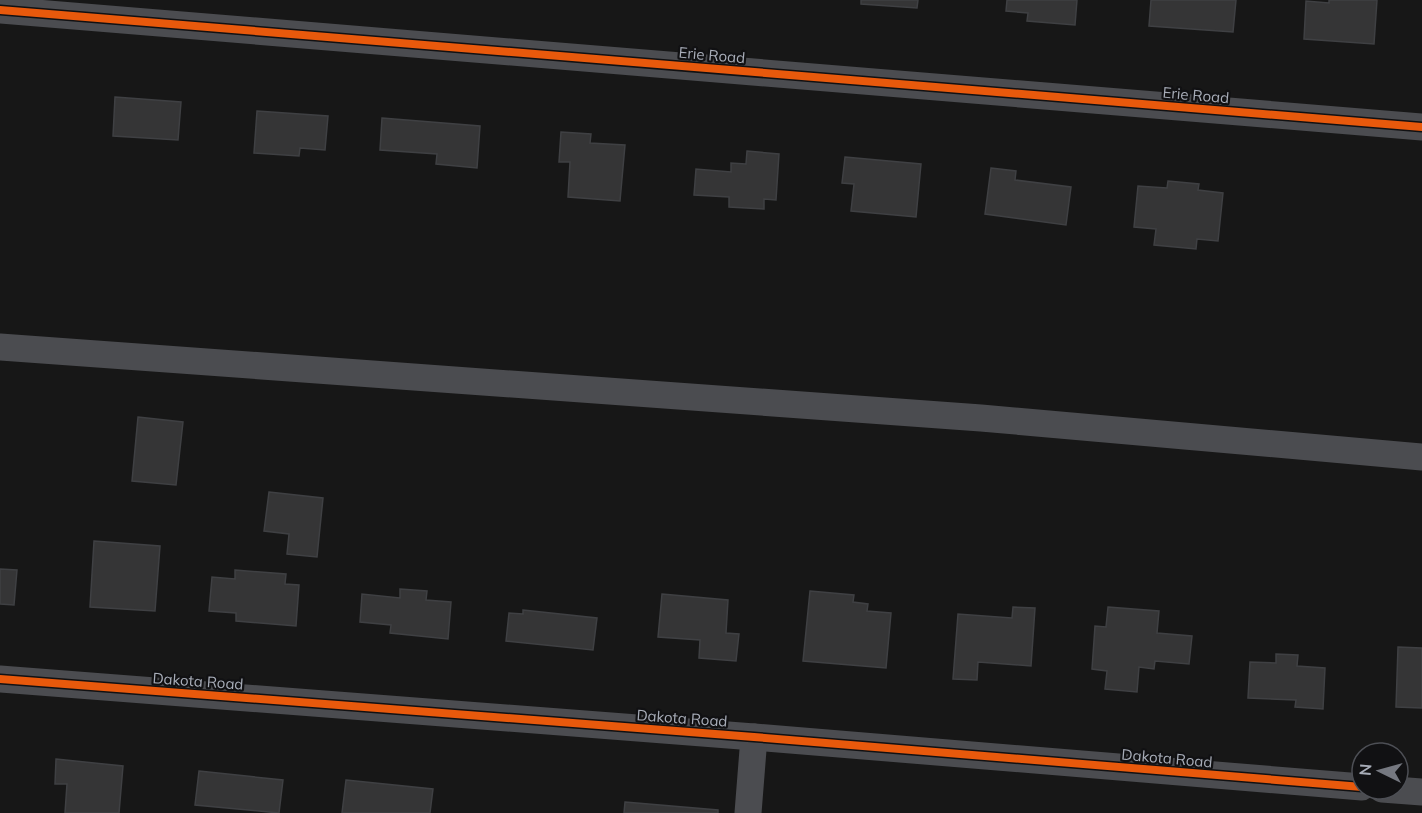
<svg xmlns="http://www.w3.org/2000/svg" width="1422" height="813" font-family="Mulish,sans-serif">
  <style>
    .building { fill: #353536; stroke: #3f4043; stroke-width: 1.5 }
    .lines { fill: none; stroke-linecap: round; stroke-linejoin: round }
    .minor { stroke: #4b4c50; stroke-width: 27 }
    .cycleway-casing { stroke: #111113; stroke-width: 11 }
    .cycleway { stroke: #e8590c; stroke-width: 8 }
    .labels { text-anchor: middle; dominant-baseline: central; stroke-width: 4.5; stroke-linejoin: round; paint-order: stroke }
    .street-label { font-size: 15px; fill: #a8adb8; stroke: #111113 }
  </style>
  <rect width="100%" height="100%" fill="#171717"/>
  <g class="building">
    <path d="M 861,0 L 918,0 L 917,8 L 861,4 Z"/>
    <path d="M 1007,0 L 1077,0 L 1075,25 L 1027,21 L 1028,13 L 1006,11 Z"/>
    <path d="M 1151,0 L 1236,0 L 1233,32 L 1149,26 Z"/>
    <path d="M 1329,0 L 1377,0 L 1374,44 L 1304,39 L 1306,1 L 1329,3 Z"/>
    <path d="M 115,97 L 181,102 L 178,140 L 113,136 Z"/>
    <path d="M 257,111 L 328,116 L 325,150 L 300,148 L 299,156 L 254,153 Z"/>
    <path d="M 382,118 L 480,126 L 477,168 L 436,164 L 437,154 L 380,150 Z"/>
    <path d="M 561,132 L 591,134 L 590,143 L 625,145 L 620,201 L 568,197 L 570,162 L 559,162 Z"/>
    <path d="M 747,151 L 779,154 L 776,200 L 764,199 L 764,209 L 729,207 L 729,197 L 694,195 L 696,169 L 731,172 L 731,163 L 746,164 Z"/>
    <path d="M 845,157 L 921,164 L 916,217 L 851,211 L 854,184 L 842,183 Z"/>
    <path d="M 991,168 L 1016,171 L 1015,180 L 1071,187 L 1066,225 L 985,214 Z"/>
    <path d="M 1168,181 L 1199,184 L 1198,190 L 1223,193 L 1218,241 L 1197,239 L 1196,249 L 1154,245 L 1156,229 L 1134,227 L 1138,186 L 1167,188 Z"/>
    <path d="M 138,417 L 183,422 L 176,485 L 132,481 Z"/>
    <path d="M 269,492 L 323,498 L 317,557 L 287,554 L 289,534 L 264,531 Z"/>
    <path d="M 94,541 L 160,546 L 155,611 L 90,607 Z"/>
    <path d="M 0,569 L 17,570 L 14,605 L 0,604 Z"/>
    <path d="M 235,570 L 286,574 L 285,584 L 299,585 L 296,626 L 236,621 L 236,613 L 209,611 L 212,577 L 235,579 Z"/>
    <path d="M 400,589 L 427,591 L 426,600 L 451,602 L 448,639 L 390,633 L 391,625 L 360,622 L 362,594 L 400,598 Z"/>
    <path d="M 810,591 L 854,595 L 853,602 L 868,604 L 867,611 L 891,613 L 886,668 L 803,661 Z"/>
    <path d="M 662,594 L 728,600 L 726,633 L 739,634 L 736,661 L 699,658 L 700,640 L 658,637 Z"/>
    <path d="M 1013,607 L 1035,608 L 1031,666 L 978,662 L 977,680 L 953,679 L 958,614 L 1012,618 Z"/>
    <path d="M 1108,607 L 1159,611 L 1157,633 L 1192,636 L 1189,664 L 1155,661 L 1154,669 L 1139,667 L 1137,692 L 1105,689 L 1107,671 L 1092,669 L 1095,626 L 1106,627 Z"/>
    <path d="M 523,610 L 597,618 L 593,650 L 506,641 L 509,613 L 523,614 Z"/>
    <path d="M 1398,647 L 1422,648 L 1422,708 L 1396,707 Z"/>
    <path d="M 1276,654 L 1298,655 L 1297,666 L 1325,668 L 1323,709 L 1295,707 L 1296,700 L 1248,698 L 1250,662 L 1276,663 Z"/>
    <path d="M 56,759 L 123,766 L 119,813 L 65,813 L 67,784 L 55,784 Z"/>
    <path d="M 199,771 L 283,780 L 279,813 L 195,805 Z"/>
    <path d="M 346,780 L 433,789 L 430,813 L 342,813 Z"/>
    <path d="M 625,802 L 718,810 L 718,813 L 624,813 Z"/>
  </g>
  <g class="lines">
    <g class="minor">
      <path d="M 0,10 L 1422,127"/>
      <path d="M 0,347 L 981,418 L 1422,457"/>
      <path d="M 0,679 L 754,737 L 1362,787"/>
      <path d="M 1382,789 L 1422,792"/>
      <path d="M 748,813 L 754,737"/>
    </g>
    <defs>
      <g id="cycleway">
        <path d="M 0,10 L 1422,127"/>
        <path d="M 0,679 L 754,737 L 1362,787"/>
      </g>
    </defs>
    <use href="#cycleway" class="cycleway-casing"/>
    <use href="#cycleway" class="cycleway"/>
  </g>
  <g class="labels">
    <g class="street-label">
      <text transform="translate(712 55) rotate(5)">Erie Road</text>
      <text transform="translate(1196 95) rotate(5)">Erie Road</text>
      <text transform="translate(198 681) rotate(4)">Dakota Road</text>
      <text transform="translate(682 718) rotate(4)">Dakota Road</text>
      <text transform="translate(1167 758) rotate(5)">Dakota Road</text>
    </g>
  </g>
  <g transform="translate(1380 771) rotate(275)"><circle r="28" fill="#111113" stroke="#4d4f55" stroke-width="1.5"/>
  <path d="M0-4.5L10 22L0 15L-10 22Z" fill="#757880"/>
  <text y="-9" font-size="16" font-weight="bold" text-anchor="middle" fill="#a8adb8">N</text>
  </g>
</svg>
